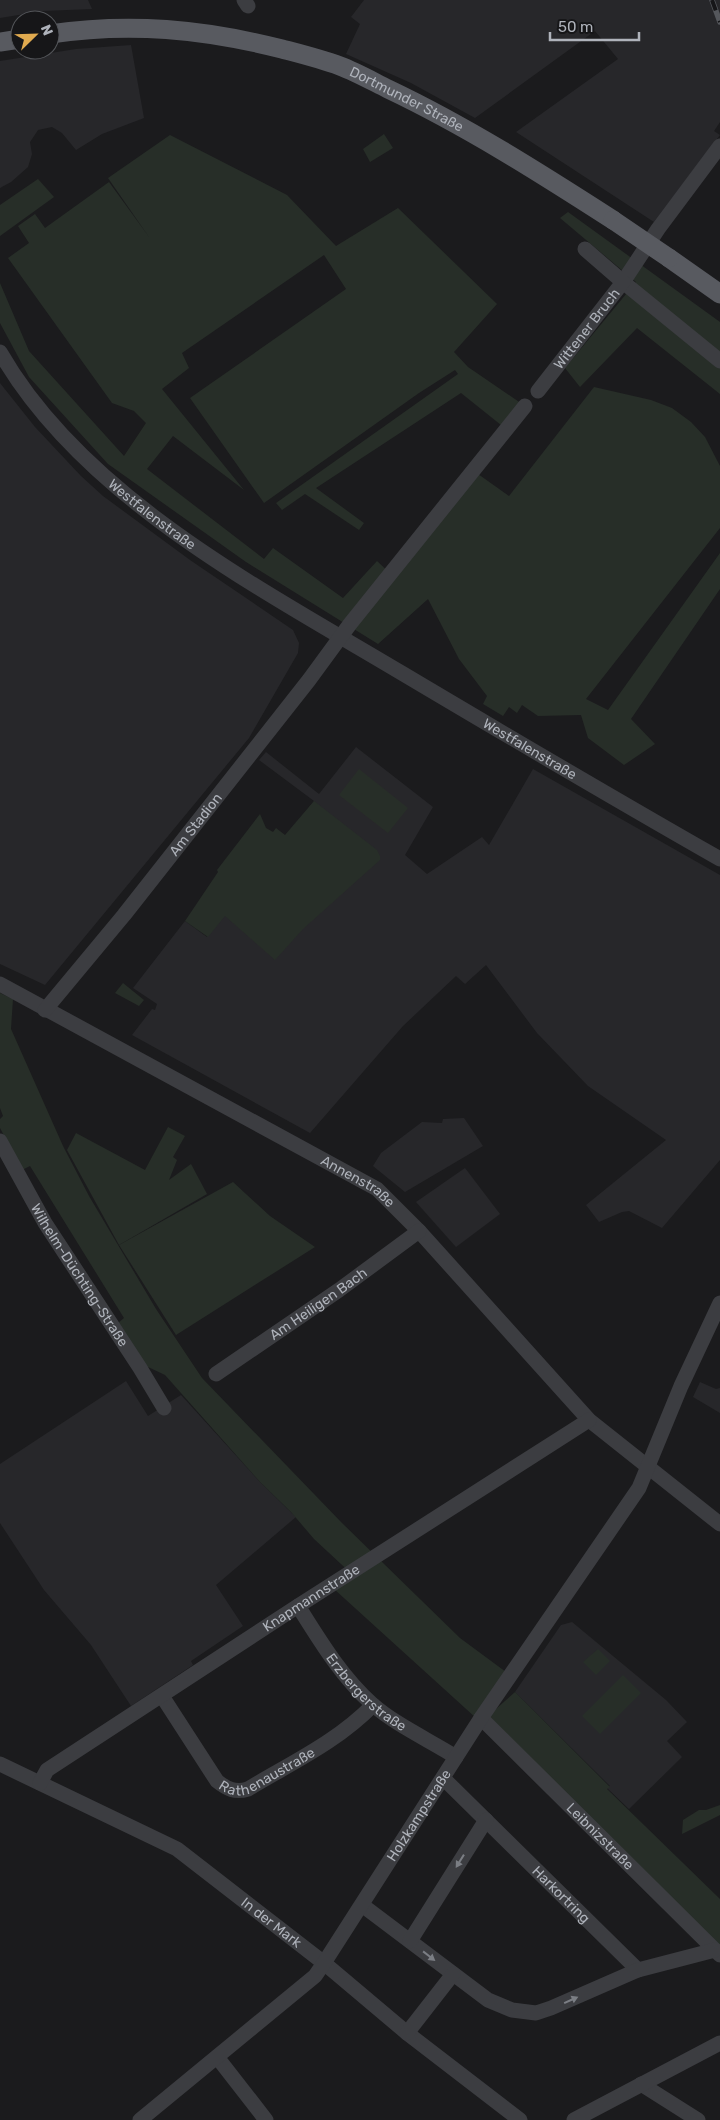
<svg xmlns="http://www.w3.org/2000/svg" width="720" height="2120" font-family="Rubik,sans-serif">
  <style>
    .built { fill: #27272a }
    .green { fill: #272e28 }
    .lines { fill: none; stroke-linecap: round; stroke-linejoin: round }
    .minor { stroke: #3c3d41; stroke-width: 15 }
    .major { stroke: #585a60; stroke-width: 19 }
    .rail-casing { stroke: #55575c; stroke-width: 5.5 }
    .rail { stroke: #161618; stroke-width: 4; stroke-dasharray: 11; stroke-linecap: butt }
    .major-bridge { stroke: #585a60; stroke-width: 19 }
    .oneway { fill: #7b7e84 }
    .labels { text-anchor: middle; dominant-baseline: central; stroke-width: 4; stroke-linejoin: round; paint-order: stroke }
    .street-label { font-size: 14px; fill: #afb3bb; stroke: #161618 }
  </style>
  <rect width="100%" height="100%" fill="#1b1b1d"/>
  <g class="built">
    <path d="M 0,0 L 88,0 L 92,9 L 43,11 L 0,18 Z"/>
    <path d="M 364,0 L 720,0 L 720,122 L 714,131 L 720,135 L 654,222 L 516,132 L 618,59 L 595,31 L 475,118 L 411,83 L 346,54 L 360,24 L 351,17 Z"/>
    <path d="M 131,45 L 144,118 L 102,134 L 76,150 L 62,133 L 52,127 L 38,130 L 30,142 L 32,154 L 28,167 L 11,182 L 0,188 L 0,61 L 76,49 Z"/>
    <path d="M 0,383 L 35,427 L 81,476 L 103,496 L 190,560 L 293,630 L 299,643 L 298,653 L 249,738 L 45,985 L 0,964 Z"/>
    <path d="M 356,747 L 433,807 L 405,855 L 427,874 L 482,837 L 489,845 L 533,769 L 720,875 L 720,1160 L 662,1228 L 629,1211 L 622,1212 L 599,1222 L 586,1205 L 666,1140 L 588,1086 L 537,1033 L 486,965 L 465,984 L 456,976 L 403,1026 L 310,1133 L 132,1035 L 152,1009 L 155,1010 L 157,1004 L 133,988 L 185,921 L 207,937 L 314,801 L 259,760 L 266,752 L 319,794 Z"/>
    <path d="M 464,1118 L 483,1146 L 405,1192 L 373,1166 L 381,1153 L 422,1122 L 442,1123 L 443,1119 Z"/>
    <path d="M 465,1168 L 500,1214 L 456,1247 L 416,1202 Z"/>
    <path d="M 126,1381 L 148,1416 L 181,1395 L 260,1482 L 296,1517 L 216,1585 L 243,1626 L 191,1661 L 193,1665 L 131,1706 L 91,1645 L 44,1590 L 0,1523 L 0,1464 Z"/>
    <path d="M 700,1382 L 716,1389 L 720,1388 L 720,1413 L 693,1397 Z"/>
    <path d="M 572,1622 L 666,1700 L 687,1722 L 667,1741 L 682,1757 L 629,1809 L 607,1788 L 610,1786 L 515,1692 L 561,1625 Z"/>
  </g>
  <g class="green">
    <path d="M 384,134 L 393,148 L 370,162 L 363,149 Z"/>
    <path d="M 170,135 L 287,195 L 336,246 L 398,208 L 497,304 L 454,352 L 468,367 L 525,406 L 506,429 L 461,393 L 316,488 L 364,523 L 359,530 L 305,494 L 282,510 L 276,503 L 458,374 L 455,370 L 419,393 L 264,503 L 190,398 L 346,289 L 324,255 L 182,353 L 189,368 L 162,389 L 244,490 L 173,436 L 147,469 L 264,559 L 273,548 L 343,598 L 377,561 L 394,577 L 478,474 L 509,496 L 594,387 L 651,400 L 672,408 L 691,422 L 705,437 L 720,466 L 720,528 L 586,699 L 608,710 L 720,553 L 720,589 L 631,719 L 655,744 L 624,765 L 588,738 L 581,715 L 538,716 L 522,705 L 517,713 L 509,707 L 503,716 L 483,704 L 487,696 L 459,659 L 428,599 L 378,644 L 246,562 L 108,464 L 29,377 L 0,323 L 0,283 L 29,351 L 124,456 L 146,423 L 134,411 L 112,403 L 8,258 L 29,243 L 18,226 L 35,214 L 45,228 L 109,182 L 149,237 L 108,178 Z"/>
    <path d="M 38,179 L 54,197 L 0,236 L 0,205 Z"/>
    <path d="M 568,212 L 720,322 L 720,394 L 637,328 L 580,387 L 565,368 L 636,282 L 560,218 Z"/>
    <path d="M 359,769 L 408,808 L 388,833 L 339,795 Z"/>
    <path d="M 314,801 L 377,850 L 380,856 L 380,860 L 303,929 L 275,960 L 225,916 L 208,937 L 185,921 L 218,872 L 217,870 L 260,814 L 266,828 L 273,832 L 276,828 L 285,835 Z"/>
    <path d="M 123,983 L 144,1000 L 139,1006 L 115,993 Z"/>
    <path d="M 0,993 L 13,999 L 11,1029 L 63,1146 L 89,1196 L 156,1309 L 202,1378 L 342,1523 L 460,1638 L 506,1672 L 476,1718 L 334,1589 L 355,1577 L 314,1539 L 291,1512 L 260,1482 L 165,1375 L 146,1366 L 118,1323 L 124,1318 L 30,1166 L 22,1170 L 0,1128 L 0,1119 L 3,1116 L 0,1108 Z"/>
    <path d="M 168,1127 L 185,1136 L 173,1157 L 177,1160 L 169,1180 L 191,1164 L 207,1194 L 119,1245 L 67,1150 L 76,1133 L 145,1170 Z"/>
    <path d="M 233,1182 L 270,1216 L 315,1247 L 176,1335 L 119,1245 Z"/>
    <path d="M 598,1649 L 610,1661 L 596,1675 L 583,1662 Z"/>
    <path d="M 623,1675 L 641,1693 L 600,1734 L 582,1716 Z"/>
    <path d="M 515,1692 L 610,1787 L 607,1789 L 720,1899 L 720,1946 L 487,1717 Z"/>
    <path d="M 720,1805 L 720,1815 L 682,1834 L 683,1820 L 699,1810 L 706,1810 Z"/>
  </g>
  <g class="lines">
    <g class="minor">
      <path d="M 244,0 L 248,6"/>
      <path d="M 720,146 L 658,229 L 623,282 L 720,361"/>
      <path id="s1" d="M 0,352 C 83,497 261,589 400,672 C 506,735 613,798 720,859"/>
      <path id="s2" d="M 538,391 L 623,282 L 585,249"/>
      <path id="s3" d="M 0,984 L 377,1189 L 419,1231 L 589,1420 L 720,1524"/>
      <path id="s4" d="M 45,1010 L 124,915 L 309,680 L 350,624 L 525,406"/>
      <path id="s5" d="M 0,1141 L 45,1223 L 140,1368 L 164,1408"/>
      <path id="s6" d="M 216,1374 L 339,1290 L 419,1231"/>
      <path id="s7" d="M 298,1606 C 320,1641 341,1676 372,1704 C 396,1725 429,1740 456,1757"/>
      <path id="s8" d="M 162,1696 L 217,1781 C 227,1789 235,1793 248,1789 C 291,1763 337,1742 373,1705"/>
      <path id="s9" d="M 481,1718 L 720,1955"/>
      <path id="s10" d="M 0,1764 L 177,1849 L 324,1963 L 407,2033 L 520,2120"/>
      <path id="s11" d="M 443,1778 L 638,1970"/>
      <path id="s12" d="M 40,1783 L 47,1770 L 298,1606 L 589,1420"/>
      <path d="M 362,1905 L 488,2000 L 512,2010 L 536,2013 L 551,2008 L 638,1970 L 715,1950"/>
      <path d="M 410,1941 L 486,1820"/>
      <path d="M 407,2033 L 453,1974"/>
      <path d="M 217,2057 L 266,2120"/>
      <path d="M 641,2084 L 698,2120"/>
      <path id="s13" d="M 140,2120 L 315,1976 L 324,1963 L 481,1718 L 639,1488 L 681,1386 L 720,1303"/>
      <path d="M 574,2120 L 720,2043"/>
    </g>
    <g class="major">
      <path id="s14" d="M 50,34 C 130,22 203,29 282,49 C 301,54 321,59 340,66 C 356,72 372,81 388,89 C 466,126 540,173 613,220"/>
      <path d="M 0,42 L 20,39"/>
      <path d="M 669,258 L 720,294"/>
    </g>
    <defs>
      <path id="rail" d="M 712,0 L 720,22"/>
    </defs>
    <use href="#rail" class="rail-casing"/>
    <use href="#rail" class="rail"/>
    <path class="major-bridge" d="M 613,220 L 669,258"/>
  </g>
  <defs><path id="oneway-solid" d="M-6-.8H1V-3.2L6.5 0L1 3.2V.8H-6Z" transform="scale(1.25)"/></defs>
  <g class="oneway">
    <use href="#oneway-solid" transform="translate(460 1861) rotate(122)"/>
    <use href="#oneway-solid" transform="translate(429 1956) rotate(38)"/>
    <use href="#oneway-solid" transform="translate(571 2000) rotate(-24)"/>
  </g>
  <g class="labels">
    <g class="street-label">
      <text stroke="none"><textPath href="#s14" startOffset="369">Dortmunder Straße</textPath></text>
      <text stroke="none"><textPath href="#s2" startOffset="79">Wittener Bruch</textPath></text>
      <text stroke="none"><textPath href="#s1" startOffset="224">Westfalenstraße</textPath></text>
      <text stroke="none"><textPath href="#s1" startOffset="669">Westfalenstraße</textPath></text>
      <text stroke="none"><textPath href="#s4" startOffset="239">Am Stadion</textPath></text>
      <text stroke="none"><textPath href="#s3" startOffset="409">Annenstraße</textPath></text>
      <text stroke="none"><textPath href="#s5" startOffset="156">Wilhelm-Düchting-Straße</textPath></text>
      <text stroke="none"><textPath href="#s6" startOffset="124">Am Heiligen Bach</textPath></text>
      <text stroke="none"><textPath href="#s12" startOffset="330">Knapmannstraße</textPath></text>
      <text stroke="none"><textPath href="#s7" startOffset="111">Erzbergerstraße</textPath></text>
      <text stroke="none"><textPath href="#s8" startOffset="158">Rathenaustraße</textPath></text>
      <text stroke="none"><textPath href="#s13" startOffset="418">Holzkampstraße</textPath></text>
      <text stroke="none"><textPath href="#s9" startOffset="168">Leibnizstraße</textPath></text>
      <text stroke="none"><textPath href="#s11" startOffset="166">Harkortring</textPath></text>
      <text stroke="none"><textPath href="#s10" startOffset="316">In der Mark</textPath></text>
    </g>
  </g>
  <g transform="translate(35 35) rotate(67)"><circle r="24" fill="#161618" stroke="#535559"/>
  <path d="M0-4L9 19L0 12L-9 19Z" fill="#e0aa4f"/>
  <text y="-8" font-size="14" font-weight="bold" text-anchor="middle" fill="#afb3bb">N</text>
  </g>
  <path d="M550 32v8h89v-8" fill="none" stroke="#afb3bb" stroke-width="2.5"/>
  <text x="558" y="32" font-size="15" fill="#afb3bb" stroke="#161618" stroke-width="4" paint-order="stroke">50 m</text>
</svg>
